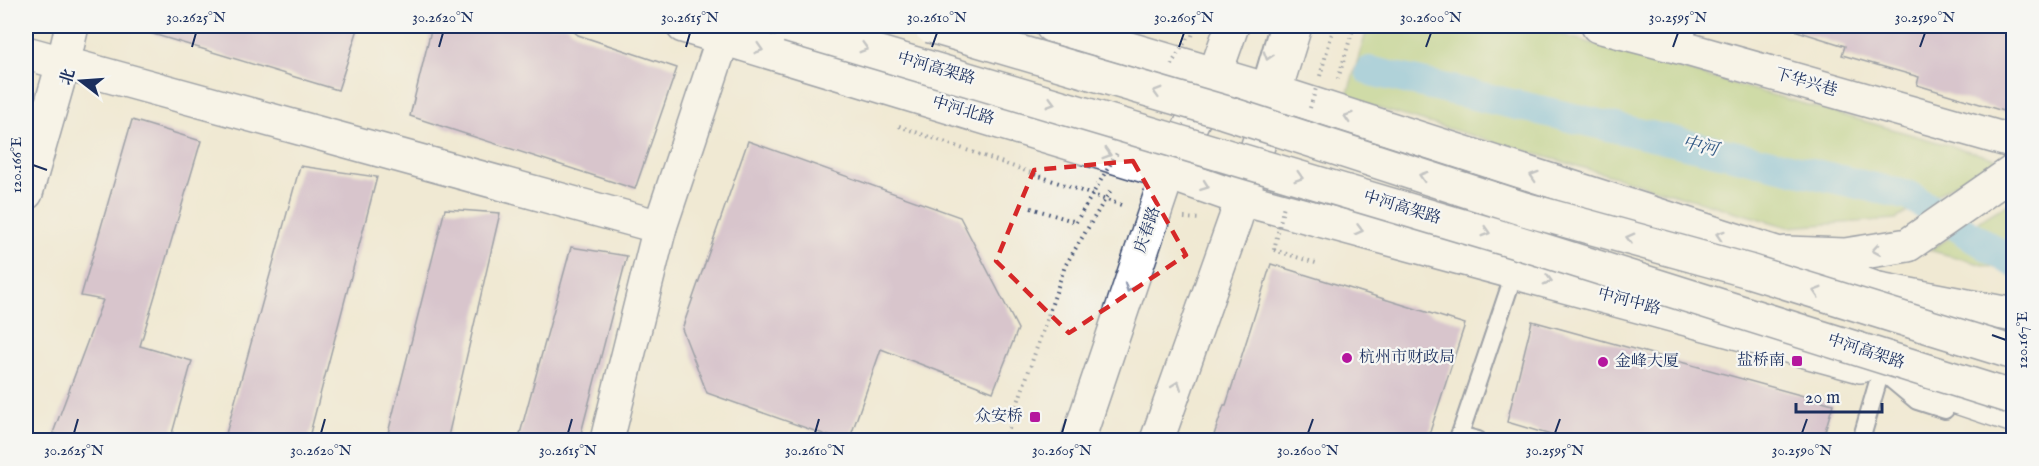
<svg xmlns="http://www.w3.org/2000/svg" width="2039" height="466" font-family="'IM FELL English','Noto Serif SC',serif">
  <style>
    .green { fill: #a7c972; stroke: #617c68; stroke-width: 1.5 }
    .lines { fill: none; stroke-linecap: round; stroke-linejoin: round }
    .canal { stroke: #64b6e0; stroke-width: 30 }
    .building { fill: #ba99c4 }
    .service-casing { stroke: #3b4b70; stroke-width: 20 }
    .minor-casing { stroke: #3b4b70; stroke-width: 36 }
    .primary-casing { stroke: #3b4b70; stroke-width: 36 }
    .trunk-casing { stroke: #3b4b70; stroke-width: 36 }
    .path { stroke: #3b4b70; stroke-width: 4; stroke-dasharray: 1.5 4.5; stroke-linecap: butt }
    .service { stroke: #fff; stroke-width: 16 }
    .minor { stroke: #fff; stroke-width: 33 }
    .primary { stroke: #fff; stroke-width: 33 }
    .trunk { stroke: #fff; stroke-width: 33 }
    .trunk-bridge-casing { stroke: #3b4b70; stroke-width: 36; stroke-linecap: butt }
    .path-bridge { stroke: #3b4b70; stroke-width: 4; stroke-dasharray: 1.5 4.5; stroke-linecap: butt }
    .trunk-bridge { stroke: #fff; stroke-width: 33 }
    .oneway { stroke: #8d97ae }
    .marked { fill: none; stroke: #d62828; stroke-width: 4.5; stroke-dasharray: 12 8; stroke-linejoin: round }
    .ticks { fill: none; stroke: #1b2f5e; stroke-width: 2 }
    .poi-dot { fill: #b5179e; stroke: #f6f6f2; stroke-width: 2 }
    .labels { text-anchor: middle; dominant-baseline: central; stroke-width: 4.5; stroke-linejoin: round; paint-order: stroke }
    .street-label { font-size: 16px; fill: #1b2f5e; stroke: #f6f6f2 }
    .poi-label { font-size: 16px; fill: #1b2f5e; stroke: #f6f6f2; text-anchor: start }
    .water-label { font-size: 18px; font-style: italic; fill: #315885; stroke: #f6f6f2 }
    .neatline { fill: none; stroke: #1b2f5e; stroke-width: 2 }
    .ticks-label { font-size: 15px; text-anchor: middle; fill: #1b2f5e }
  </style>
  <rect width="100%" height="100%" fill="#f6f6f2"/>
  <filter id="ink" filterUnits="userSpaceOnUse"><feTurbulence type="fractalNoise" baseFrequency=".0167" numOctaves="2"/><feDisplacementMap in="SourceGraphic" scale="12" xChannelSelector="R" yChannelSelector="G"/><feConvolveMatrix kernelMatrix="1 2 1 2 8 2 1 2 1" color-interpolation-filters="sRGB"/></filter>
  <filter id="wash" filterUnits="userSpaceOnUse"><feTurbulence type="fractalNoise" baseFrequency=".008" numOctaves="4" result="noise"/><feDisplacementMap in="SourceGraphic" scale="24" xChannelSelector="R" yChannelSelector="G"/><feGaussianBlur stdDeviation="1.35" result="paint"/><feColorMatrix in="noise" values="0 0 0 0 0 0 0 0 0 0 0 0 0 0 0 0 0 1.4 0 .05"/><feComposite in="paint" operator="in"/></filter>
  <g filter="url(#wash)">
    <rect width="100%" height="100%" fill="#f0e9d3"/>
    <g class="green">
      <path d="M 1368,26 L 1531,26 L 1997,159 L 1896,219 L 1788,227 L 1346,99 Z"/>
      <path d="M 2013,201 L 2013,273 L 1929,250 Z"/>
    </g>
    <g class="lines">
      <path class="canal" d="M 1370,71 L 1910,196 L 2014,263"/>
    </g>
    <g id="blocks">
      <g class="building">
        <path d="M 144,26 L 359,26 L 338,90 L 143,31 Z"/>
        <path d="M 432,26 L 567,26 L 578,35 L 677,68 L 635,189 L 410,116 Z"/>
        <path d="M 1798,26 L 2013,26 L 2013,114 L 1917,85 L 1919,77 L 1842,55 L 1845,46 L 1797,31 Z"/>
        <path d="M 132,120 L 201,141 L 140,346 L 192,361 L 170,441 L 80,441 L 53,433 L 103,300 L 81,296 Z"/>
        <path d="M 748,141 L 960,217 L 1018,329 L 993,392 L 881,349 L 849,441 L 843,441 L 707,393 L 682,329 Z"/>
        <path d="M 300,166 L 377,177 L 308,441 L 224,441 Z"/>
        <path d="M 445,209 L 500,213 L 447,441 L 386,441 Z"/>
        <path d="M 571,247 L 627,256 L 579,441 L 518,441 Z"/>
        <path d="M 1271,264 L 1465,324 L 1427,441 L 1212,441 L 1224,405 L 1226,405 Z"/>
        <path d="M 1532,321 L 1833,404 L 1822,441 L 1571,441 L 1507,422 Z"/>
      </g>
    </g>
  </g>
  <g filter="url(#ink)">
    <use href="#blocks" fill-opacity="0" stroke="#3b4b70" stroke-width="1.5"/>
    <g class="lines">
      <defs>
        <g id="service">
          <path d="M 1683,48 L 1689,26"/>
          <path d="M 1258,94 L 1278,26"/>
          <path d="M 1459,435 L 1478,440"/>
          <path d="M 1458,440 L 1515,271"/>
          <path d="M 1861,440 L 1881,371 L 1917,401 L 1945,410"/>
        </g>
        <g id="minor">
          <path d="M 1598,26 L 1683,48 L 2014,142"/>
          <path d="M 26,53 L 660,227"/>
          <path d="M 26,193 L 63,64 L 72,26"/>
          <path d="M 1786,253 L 1845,255 L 1908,245 L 2014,171"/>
          <path d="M 607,440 L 660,227 L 723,38"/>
        </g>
        <g id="primary">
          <path d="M 683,26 L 1168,173 L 1242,199 L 1861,366"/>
          <path d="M 1052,26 L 1275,92 L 1776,253 L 1894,295"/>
          <path d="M 1924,386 L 2014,416"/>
          <path d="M 1078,440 L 1168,173 L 1215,74 L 1232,26"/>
          <path d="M 1157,440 L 1235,220 L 1295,26"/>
        </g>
        <path id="trunk" d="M 1868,287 L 2014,315"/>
      </defs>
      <use href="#service" class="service-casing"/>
      <use href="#minor" class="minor-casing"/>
      <use href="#primary" class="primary-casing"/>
      <use href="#trunk" class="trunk-casing"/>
      <g class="path">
        <path d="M 1192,36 L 1195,26"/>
        <path d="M 1320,76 L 1334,26"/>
        <path d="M 1338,79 L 1354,26"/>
        <path d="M 899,126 L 1124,206"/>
        <path d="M 1031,208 L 1076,222"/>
        <path d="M 1184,218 L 1200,219"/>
        <path d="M 1274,250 L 1319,264"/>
        <path d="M 1005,440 L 1065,266 L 1112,188"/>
      </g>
      <use href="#service" class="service"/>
      <use href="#minor" class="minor"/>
      <use href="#primary" class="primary"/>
      <use href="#trunk" class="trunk"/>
      <defs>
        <g id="trunk-bridge">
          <path d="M 788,26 L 1533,247 L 2014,398"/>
          <path d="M 930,26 L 1224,112 L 1524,209 L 1749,271 L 2014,353"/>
        </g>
      </defs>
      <use href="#trunk-bridge" class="trunk-bridge-casing"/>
      <g class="path-bridge">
        <path d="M 1171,65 L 1188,37"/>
        <path d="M 1310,108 L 1317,85"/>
        <path d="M 1076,222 L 1117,153"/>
        <path d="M 1274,250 L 1284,205"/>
      </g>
      <use href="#trunk-bridge" class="trunk-bridge"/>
    </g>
    <defs><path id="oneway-chevron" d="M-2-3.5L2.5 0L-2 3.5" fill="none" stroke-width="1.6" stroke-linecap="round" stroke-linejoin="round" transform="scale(1.5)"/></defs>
    <g class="oneway">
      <use href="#oneway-chevron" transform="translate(864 48) rotate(16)"/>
      <use href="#oneway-chevron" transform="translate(759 49) rotate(17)"/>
      <use href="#oneway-chevron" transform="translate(1268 56) rotate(107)"/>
      <use href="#oneway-chevron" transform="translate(1157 92) rotate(-164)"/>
      <use href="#oneway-chevron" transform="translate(1051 103) rotate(16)"/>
      <use href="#oneway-chevron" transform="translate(1348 117) rotate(-162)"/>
      <use href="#oneway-chevron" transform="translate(1107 154) rotate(17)"/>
      <use href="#oneway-chevron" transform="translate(1423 176) rotate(-162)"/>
      <use href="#oneway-chevron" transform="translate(1534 176) rotate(-162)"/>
      <use href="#oneway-chevron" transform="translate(1299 177) rotate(17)"/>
      <use href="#oneway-chevron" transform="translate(1205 186) rotate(20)"/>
      <use href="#oneway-chevron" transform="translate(1359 230) rotate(15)"/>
      <use href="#oneway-chevron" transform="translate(1486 232) rotate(17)"/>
      <use href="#oneway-chevron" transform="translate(1720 235) rotate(-162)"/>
      <use href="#oneway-chevron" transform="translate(1630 238) rotate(-165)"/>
      <use href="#oneway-chevron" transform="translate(1876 250) rotate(171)"/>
      <use href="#oneway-chevron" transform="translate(1548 280) rotate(15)"/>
      <use href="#oneway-chevron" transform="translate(1129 288) rotate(109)"/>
      <use href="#oneway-chevron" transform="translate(1817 292) rotate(-163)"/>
      <use href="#oneway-chevron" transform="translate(1177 385) rotate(-70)"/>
    </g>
  </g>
  <path d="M0 0H2039V466H0ZM 1133,161 L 1186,255 L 1069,333 L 996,261 L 1034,170 Z" fill="#f0e9d3" fill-opacity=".55" fill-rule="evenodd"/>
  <path class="marked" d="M 1133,161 L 1186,255 L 1069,333 L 996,261 L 1034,170 Z"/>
  <path class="ticks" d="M 192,47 L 196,33M 439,47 L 443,33M 686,47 L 690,33M 932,47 L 937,33M 1179,47 L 1184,33M 1426,47 L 1431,33M 1673,47 L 1678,33M 1920,47 L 1925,33M 33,165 L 47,170M 1992,335 L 2006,340M 74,433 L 78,419M 321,433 L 325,419M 568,433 L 572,419M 815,433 L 819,419M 1062,433 L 1066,419M 1308,433 L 1313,419M 1555,433 L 1560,419M 1802,433 L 1807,419"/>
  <g class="poi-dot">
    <circle cx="1347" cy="358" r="6"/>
    <rect x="1791" y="355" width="12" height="12" rx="3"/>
    <circle cx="1603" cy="362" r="6"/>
    <rect x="1029" y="411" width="12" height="12" rx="3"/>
  </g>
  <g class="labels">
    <g class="street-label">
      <text transform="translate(936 69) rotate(16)">中河高架路</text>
      <text transform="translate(1806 83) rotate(16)">下华兴巷</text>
      <text transform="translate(963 111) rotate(17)">中河北路</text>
      <text transform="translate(1402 208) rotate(17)">中河高架路</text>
      <text transform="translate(1148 230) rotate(-71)">庆春路</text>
      <text transform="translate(1629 302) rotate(15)">中河中路</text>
      <text transform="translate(1866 352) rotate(18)">中河高架路</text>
    </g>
    <g class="poi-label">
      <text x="1359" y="358">杭州市财政局</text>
      <text x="1785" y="361" text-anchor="end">盐桥南</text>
      <text x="1615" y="362">金峰大厦</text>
      <text x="1023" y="417" text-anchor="end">众安桥</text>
    </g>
    <g class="water-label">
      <text transform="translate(1700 147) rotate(13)">中河</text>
    </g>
  </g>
  <rect width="2039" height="466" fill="none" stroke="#f6f6f2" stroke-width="66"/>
  <g transform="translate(81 81) rotate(287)" stroke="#f6f6f2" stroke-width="4.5" paint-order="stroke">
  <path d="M0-4.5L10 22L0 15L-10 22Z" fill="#1b2f5e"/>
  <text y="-9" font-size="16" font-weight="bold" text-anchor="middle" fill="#1b2f5e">北</text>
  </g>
  <path d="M1796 403v9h86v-9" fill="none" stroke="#1b2f5e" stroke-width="3"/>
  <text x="1805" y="403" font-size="18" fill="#1b2f5e" stroke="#f6f6f2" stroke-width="4.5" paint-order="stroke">20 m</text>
  <rect x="33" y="33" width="1973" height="400" class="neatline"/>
  <g class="ticks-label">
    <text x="196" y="22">30.2625°N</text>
    <text x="443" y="22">30.2620°N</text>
    <text x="690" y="22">30.2615°N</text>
    <text x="937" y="22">30.2610°N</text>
    <text x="1184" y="22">30.2605°N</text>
    <text x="1431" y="22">30.2600°N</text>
    <text x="1678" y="22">30.2595°N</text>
    <text x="1925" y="22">30.2590°N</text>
    <text transform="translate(16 165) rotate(-90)" y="5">120.166°E</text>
    <text transform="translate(2022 340) rotate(-90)" y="5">120.167°E</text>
    <text x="74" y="455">30.2625°N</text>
    <text x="321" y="455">30.2620°N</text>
    <text x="568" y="455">30.2615°N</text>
    <text x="815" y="455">30.2610°N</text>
    <text x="1062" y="455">30.2605°N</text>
    <text x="1308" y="455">30.2600°N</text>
    <text x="1555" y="455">30.2595°N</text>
    <text x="1802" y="455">30.2590°N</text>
  </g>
</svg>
